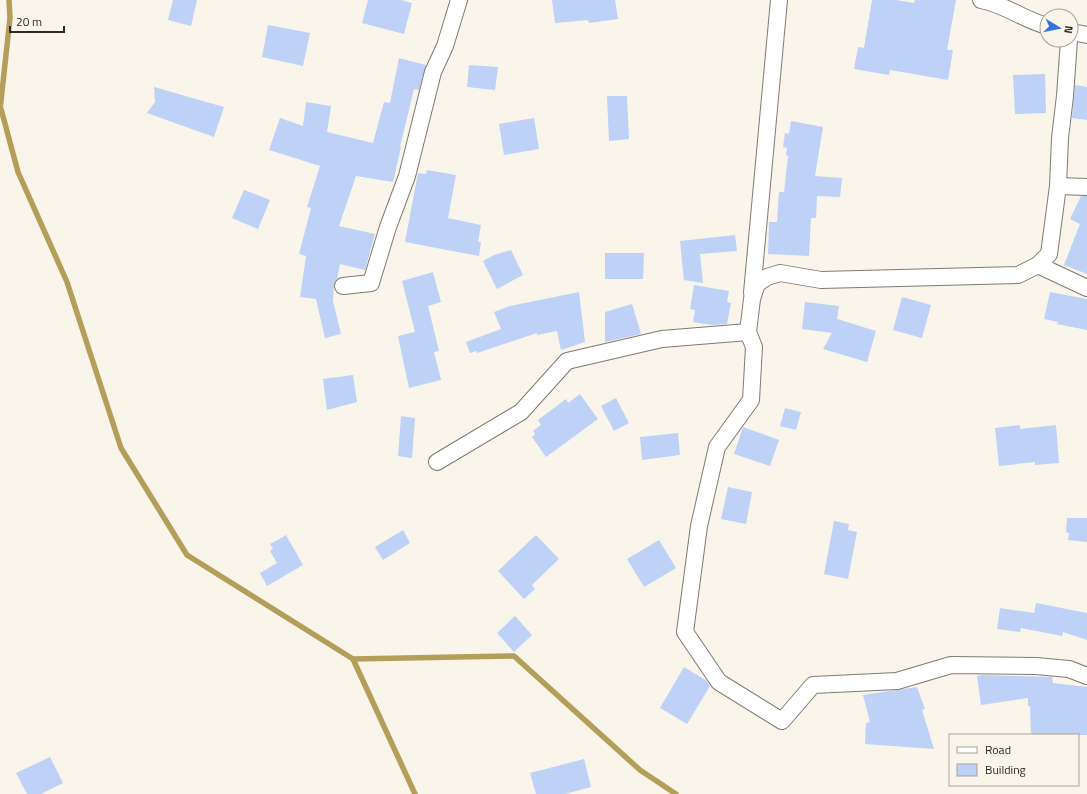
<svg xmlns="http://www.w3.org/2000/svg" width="1087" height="794" font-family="'Titillium Web',sans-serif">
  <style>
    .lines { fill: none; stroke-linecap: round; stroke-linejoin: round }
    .stream { stroke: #b59d5a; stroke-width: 5.5 }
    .building { fill: #bdd2f6 }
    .street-casing { stroke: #7f7b72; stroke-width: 18 }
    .street { stroke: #fff; stroke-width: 16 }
  </style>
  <rect width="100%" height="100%" fill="#f9f5ea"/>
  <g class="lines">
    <g class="stream">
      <path d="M 1,109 L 18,172 L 67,282 L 121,448 L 187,555 L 353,659 L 415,794"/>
      <path d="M 0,110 L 10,18 L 9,0"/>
      <path d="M 353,659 L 514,656 L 640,770 L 676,794"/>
    </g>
  </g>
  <g class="building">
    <path d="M 173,0 L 197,0 L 191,26 L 168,20 Z"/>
    <path d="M 368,0 L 401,0 L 412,3 L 404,34 L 362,23 Z"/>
    <path d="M 552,0 L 615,0 L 618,19 L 589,23 L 588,20 L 555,23 Z"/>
    <path d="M 872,0 L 896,0 L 914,3 L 915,0 L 956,0 L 947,50 L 953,50 L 948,80 L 890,70 L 889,75 L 854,69 L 858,47 L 864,48 Z"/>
    <path d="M 268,25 L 310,33 L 303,66 L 262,57 Z"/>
    <path d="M 399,58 L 426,65 L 419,90 L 414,89 L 400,147 L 401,147 L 393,182 L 356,176 L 339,226 L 375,234 L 365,270 L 340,264 L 337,279 L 334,283 L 333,301 L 341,334 L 325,338 L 316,299 L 300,297 L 306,256 L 299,254 L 311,208 L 307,207 L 320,166 L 269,150 L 280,118 L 303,126 L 306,102 L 331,106 L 327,132 L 373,143 L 384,102 L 390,103 Z"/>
    <path d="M 469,65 L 498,67 L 495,90 L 467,87 Z"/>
    <path d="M 1045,74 L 1046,113 L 1015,114 L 1013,75 Z"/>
    <path d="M 1075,85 L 1087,87 L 1087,120 L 1072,118 Z"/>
    <path d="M 154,87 L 224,107 L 214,137 L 147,113 L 155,102 Z"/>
    <path d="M 607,96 L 627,96 L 629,139 L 609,141 Z"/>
    <path d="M 534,118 L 539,149 L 504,155 L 499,124 Z"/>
    <path d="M 791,121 L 823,127 L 815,176 L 842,178 L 840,197 L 817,196 L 816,218 L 811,218 L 809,256 L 768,254 L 769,222 L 777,222 L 779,192 L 784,192 L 788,156 L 786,155 L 787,148 L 783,147 L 785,133 L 789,134 Z"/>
    <path d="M 427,170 L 456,175 L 448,218 L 481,225 L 478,242 L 481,242 L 479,256 L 405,242 L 418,173 L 426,174 Z"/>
    <path d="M 244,190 L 270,200 L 258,229 L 232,218 Z"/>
    <path d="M 1081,196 L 1087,196 L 1087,274 L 1064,265 L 1080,224 L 1070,219 Z"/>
    <path d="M 735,235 L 737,251 L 700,254 L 703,283 L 684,280 L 680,241 Z"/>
    <path d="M 511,250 L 523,275 L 497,289 L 483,261 L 494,255 Z"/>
    <path d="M 605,253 L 644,253 L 643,279 L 605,279 Z"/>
    <path d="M 433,272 L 441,302 L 428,306 L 439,351 L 434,352 L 441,380 L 409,388 L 398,336 L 415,332 L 402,281 Z"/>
    <path d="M 694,285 L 729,291 L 727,302 L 731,303 L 727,324 L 712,325 L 693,322 L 695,310 L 690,309 Z"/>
    <path d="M 579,292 L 585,342 L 561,350 L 557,331 L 537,335 L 537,333 L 477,353 L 476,351 L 470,353 L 466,342 L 501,329 L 494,312 L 510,306 Z"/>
    <path d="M 1050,292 L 1087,299 L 1087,330 L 1057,324 L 1058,322 L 1044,319 Z"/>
    <path d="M 902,297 L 931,305 L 922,338 L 893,330 Z"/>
    <path d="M 805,302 L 839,306 L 837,319 L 876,331 L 867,362 L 823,349 L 832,333 L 802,329 Z"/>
    <path d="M 632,304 L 641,334 L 605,342 L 605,312 Z"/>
    <path d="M 353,375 L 357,402 L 327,410 L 323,379 Z"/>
    <path d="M 580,394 L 598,419 L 546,457 L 532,437 L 535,434 L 533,431 L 541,425 L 538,420 L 566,399 L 568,403 Z"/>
    <path d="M 616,398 L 629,423 L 614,431 L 601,406 Z"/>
    <path d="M 785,408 L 801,412 L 796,430 L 780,426 Z"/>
    <path d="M 401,416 L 415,418 L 412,458 L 398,456 Z"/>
    <path d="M 1020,425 L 1020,429 L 1056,425 L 1059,463 L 1035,465 L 1035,462 L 999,466 L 995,428 Z"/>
    <path d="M 743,427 L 779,440 L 770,466 L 734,454 Z"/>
    <path d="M 678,433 L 680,455 L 642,460 L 640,437 Z"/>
    <path d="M 728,487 L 752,492 L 746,524 L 721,519 Z"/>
    <path d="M 1067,518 L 1087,518 L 1087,542 L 1068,540 L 1069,533 L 1066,532 Z"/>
    <path d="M 834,521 L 849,524 L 848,530 L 857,532 L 848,579 L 824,574 Z"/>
    <path d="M 403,530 L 410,543 L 383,560 L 375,547 Z"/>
    <path d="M 286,535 L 303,565 L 267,586 L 260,573 L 277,563 L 270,551 L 273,549 L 270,544 Z"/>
    <path d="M 536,535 L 559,559 L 532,585 L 535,589 L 524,599 L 498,571 Z"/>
    <path d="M 659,540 L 676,568 L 644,587 L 627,559 Z"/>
    <path d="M 1036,603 L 1087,613 L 1087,640 L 1063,632 L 1062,636 L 1021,628 L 1020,632 L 997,629 L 1000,608 L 1034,613 Z"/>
    <path d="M 515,616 L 532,635 L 514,652 L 497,633 Z"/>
    <path d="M 684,667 L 707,681 L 710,686 L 687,724 L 660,708 Z"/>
    <path d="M 983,675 L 1052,677 L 1053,683 L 1087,687 L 1087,735 L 1031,735 L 1030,706 L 1028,706 L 1028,698 L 981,705 L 977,676 Z"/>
    <path d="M 917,687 L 925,709 L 922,710 L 934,749 L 865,744 L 866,723 L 870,722 L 863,695 Z"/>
    <path d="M 50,757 L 63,783 L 41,794 L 27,794 L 16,773 Z"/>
    <path d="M 584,759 L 591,787 L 565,794 L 536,794 L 530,773 Z"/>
  </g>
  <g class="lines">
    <defs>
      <g id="street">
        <path d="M 981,0 C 1004,4 1024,20 1047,26"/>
        <path d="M 1071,32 L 1087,35"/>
        <path d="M 1069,40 L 1065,96 L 1060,138 L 1058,186 L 1049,254 L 1038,265 L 1018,275 L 821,280 L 780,273 L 767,277 L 757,284 L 752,299 L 748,332 L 754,347 L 751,400 L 717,447 L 699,526 L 685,632 L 719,682 L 782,721 L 813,685 L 897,681 L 951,665 L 1036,666 L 1069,669 L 1087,676"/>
        <path d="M 1058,186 L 1087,187"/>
        <path d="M 1038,265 L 1087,288"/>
        <path d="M 343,286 L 371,283 L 388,227 L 407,176 L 433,72 L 445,46 L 459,0"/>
        <path d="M 752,293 L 779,0"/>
        <path d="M 437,462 L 521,412 L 567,361 L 662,339 L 748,332"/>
      </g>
    </defs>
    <use href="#street" class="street-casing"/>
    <use href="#street" class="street"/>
  </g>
  <rect x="949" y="734" width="130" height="52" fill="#f9f5ea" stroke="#a7a49c"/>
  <rect x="957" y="747" width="20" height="6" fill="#ffffff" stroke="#a7a49c"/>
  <text x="985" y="754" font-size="12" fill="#2d2b27">Road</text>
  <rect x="957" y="764" width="20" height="12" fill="#bdd2f6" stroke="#a7a49c"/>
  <text x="985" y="774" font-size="12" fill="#2d2b27">Building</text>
  <g transform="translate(1059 28) rotate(100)"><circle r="19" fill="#f9f5ea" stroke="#a7a49c"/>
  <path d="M0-3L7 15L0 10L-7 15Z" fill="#3572e0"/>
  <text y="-6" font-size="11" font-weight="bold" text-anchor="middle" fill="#2d2b27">N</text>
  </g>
  <path d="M10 26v6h54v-6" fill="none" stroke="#2d2b27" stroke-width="2"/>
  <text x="16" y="26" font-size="12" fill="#2d2b27" stroke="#f9f5ea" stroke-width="3" paint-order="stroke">20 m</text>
</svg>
